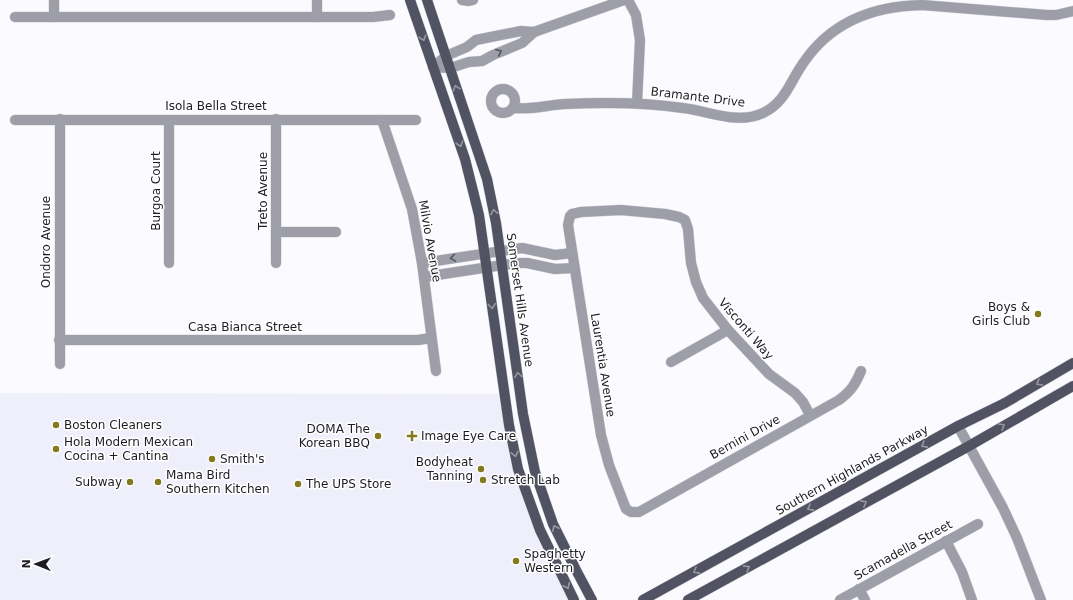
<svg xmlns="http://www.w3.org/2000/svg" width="1073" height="600" font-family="'DejaVu Sans',sans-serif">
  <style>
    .built { fill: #efeffb }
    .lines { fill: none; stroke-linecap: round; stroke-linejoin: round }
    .minor-casing { stroke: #d6d6dc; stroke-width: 11 }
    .major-casing { stroke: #d6d6dc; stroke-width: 11 }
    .minor { stroke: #9d9ea7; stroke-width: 10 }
    .major { stroke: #525362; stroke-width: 10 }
    .oneway { stroke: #9798a1 }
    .oneway2 { stroke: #56565f }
    .poi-dot { fill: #85781d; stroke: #fff; stroke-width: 1.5 }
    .labels { text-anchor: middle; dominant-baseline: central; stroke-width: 3; stroke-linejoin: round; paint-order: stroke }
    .street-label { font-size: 12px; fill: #1c1c24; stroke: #fff }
    .poi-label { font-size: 12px; fill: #1c1c24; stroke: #fff; text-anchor: start }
  </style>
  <rect width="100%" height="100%" fill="#fafaff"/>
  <path class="built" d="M 0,393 L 500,394 L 512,463 L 519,488 L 530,520 L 569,600 L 0,600 Z"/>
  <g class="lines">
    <defs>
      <g id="minor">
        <path d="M 317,0 L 317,17"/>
        <path d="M 462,0 L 469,1 L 473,0"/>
        <path d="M 628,0 L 636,15 L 640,40 L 637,103"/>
        <path d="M 15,17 L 373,17 L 390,15"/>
        <path d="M 54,17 L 54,0"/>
        <path d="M 433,67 L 446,56 L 467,47 L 476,40 L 521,31 L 534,32 L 624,0"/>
        <path d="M 433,67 L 450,68 L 469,62 L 482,61 L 493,55 L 522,43 L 534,32"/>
        <circle cx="503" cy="101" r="12"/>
        <path d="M 513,108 C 531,110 547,105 565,104 C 605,102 643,102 683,108 C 709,111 738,125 763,113 C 786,102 790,81 804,62 C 832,21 874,6 922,5 L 1047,15 L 1056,15 L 1073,11"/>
        <path d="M 60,119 L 60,364"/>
        <path d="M 15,120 L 416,120"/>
        <path d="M 169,120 L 169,263"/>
        <path d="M 382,120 L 412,209 L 422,263 L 436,371"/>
        <path d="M 276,232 L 336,232"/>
        <path d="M 276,263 L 276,119"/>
        <path d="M 422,263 L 522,248 L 555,255 L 572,253"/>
        <path d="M 424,277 L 516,263 L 527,263 L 555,269 L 574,268"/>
        <path d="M 59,340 L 418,340 L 431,338"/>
        <path d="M 671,362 L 728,330"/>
        <path d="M 810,415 L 803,402 L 795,393 L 769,374 L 728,330 L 703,298 L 696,282 L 691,263 L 688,229 L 685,220 L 679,217 L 665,214 L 621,210 L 581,212 L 572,214 L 570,216 L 568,225 L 601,435 L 609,465 L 626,509 L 631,512 L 639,512 L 839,400 C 851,391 855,385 861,371"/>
        <path d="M 958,426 L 1003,508 L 1017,538 L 1041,600"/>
        <path d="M 946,541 L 962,572 L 972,600"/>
        <path d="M 859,589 L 865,600"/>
        <path d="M 840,600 L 978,524"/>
      </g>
      <g id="major">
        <path d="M 410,0 L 465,159 L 479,215 L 509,425 L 518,469 L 540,530 L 574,600"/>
        <path d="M 427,0 L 487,179 L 496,223 L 523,414 L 535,472 L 553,524 L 576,570 L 592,600"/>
        <path d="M 643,600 L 958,426 L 1005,403 L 1073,363"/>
        <path d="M 688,600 L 969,446 L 1073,386"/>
      </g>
    </defs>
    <use href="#minor" class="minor-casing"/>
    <use href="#major" class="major-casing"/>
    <use href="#minor" class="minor"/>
    <use href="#major" class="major"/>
  </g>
  <defs><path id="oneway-chevron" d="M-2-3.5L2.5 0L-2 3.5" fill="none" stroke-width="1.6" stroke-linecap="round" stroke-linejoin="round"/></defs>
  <g class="oneway">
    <use href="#oneway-chevron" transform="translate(423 38) rotate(71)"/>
    <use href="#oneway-chevron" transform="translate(456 88) rotate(-109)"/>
    <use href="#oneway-chevron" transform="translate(460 144) rotate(71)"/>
    <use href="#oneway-chevron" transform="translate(494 212) rotate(-101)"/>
    <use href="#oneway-chevron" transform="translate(492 306) rotate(83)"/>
    <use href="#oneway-chevron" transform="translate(518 375) rotate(-98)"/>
    <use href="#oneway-chevron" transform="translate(1039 383) rotate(150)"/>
    <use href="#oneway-chevron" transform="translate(1002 426) rotate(-31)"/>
    <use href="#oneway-chevron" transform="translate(924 445) rotate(151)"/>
    <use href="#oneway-chevron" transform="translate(515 454) rotate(78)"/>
    <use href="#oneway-chevron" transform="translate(864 503) rotate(-29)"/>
    <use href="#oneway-chevron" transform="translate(810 508) rotate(151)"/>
    <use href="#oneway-chevron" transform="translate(555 528) rotate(-115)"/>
    <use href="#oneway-chevron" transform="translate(747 568) rotate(-29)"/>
    <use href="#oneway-chevron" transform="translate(696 571) rotate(151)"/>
    <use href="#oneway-chevron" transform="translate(567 586) rotate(64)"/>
  </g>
  <g class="oneway2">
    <use href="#oneway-chevron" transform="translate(499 52) rotate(-24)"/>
    <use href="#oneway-chevron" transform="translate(453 258) rotate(171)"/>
  </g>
  <g class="poi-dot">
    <circle cx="1038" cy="314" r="4"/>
    <circle cx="56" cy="425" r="4"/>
    <circle cx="378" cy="436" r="4"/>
    <path d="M410 430h4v4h4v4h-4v4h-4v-4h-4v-4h4z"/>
    <circle cx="56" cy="449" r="4"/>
    <circle cx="212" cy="459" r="4"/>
    <circle cx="481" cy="469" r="4"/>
    <circle cx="483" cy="480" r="4"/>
    <circle cx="130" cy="482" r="4"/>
    <circle cx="158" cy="482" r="4"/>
    <circle cx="298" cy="484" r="4"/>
    <circle cx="516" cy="561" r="4"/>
  </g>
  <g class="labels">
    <g class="street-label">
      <text transform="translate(698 97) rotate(7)">Bramante Drive</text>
      <text x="216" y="106">Isola Bella Street</text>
      <text transform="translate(156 191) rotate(-90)">Burgoa Court</text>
      <text transform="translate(263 191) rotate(-90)">Treto Avenue</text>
      <text transform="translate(430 241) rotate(80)">Milvio Avenue</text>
      <text transform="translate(46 242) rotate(-90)">Ondoro Avenue</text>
      <text transform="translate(520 300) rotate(82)">Somerset Hills Avenue</text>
      <text x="245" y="327">Casa Bianca Street</text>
      <text transform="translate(746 329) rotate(49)">Visconti Way</text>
      <text transform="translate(603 365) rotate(81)">Laurentia Avenue</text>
      <text transform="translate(745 437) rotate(-29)">Bernini Drive</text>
      <text transform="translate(852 470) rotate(-29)">Southern Highlands Parkway</text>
      <text transform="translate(903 550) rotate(-29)">Scamadella Street</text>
    </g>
    <g class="poi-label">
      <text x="1030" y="307" text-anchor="end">Boys &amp;<tspan x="1030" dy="14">Girls Club</tspan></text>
      <text x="64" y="425">Boston Cleaners</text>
      <text x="370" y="429" text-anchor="end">DOMA The<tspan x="370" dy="14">Korean BBQ</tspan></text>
      <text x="421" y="436">Image Eye Care</text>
      <text x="64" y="442">Hola Modern Mexican<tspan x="64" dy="14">Cocina + Cantina</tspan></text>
      <text x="220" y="459">Smith's</text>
      <text x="473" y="462" text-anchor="end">Bodyheat<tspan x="473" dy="14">Tanning</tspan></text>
      <text x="166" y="475">Mama Bird<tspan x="166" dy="14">Southern Kitchen</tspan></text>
      <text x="491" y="480">Stretch Lab</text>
      <text x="122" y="482" text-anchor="end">Subway</text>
      <text x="306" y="484">The UPS Store</text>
      <text x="524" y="554">Spaghetty<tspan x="524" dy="14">Western</tspan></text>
    </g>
  </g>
  <g transform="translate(36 564) rotate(271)" stroke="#ffffff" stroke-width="3" paint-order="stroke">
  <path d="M0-3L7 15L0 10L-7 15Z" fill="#1c1c24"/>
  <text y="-6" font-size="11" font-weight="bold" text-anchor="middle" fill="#1c1c24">N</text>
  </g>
</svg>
